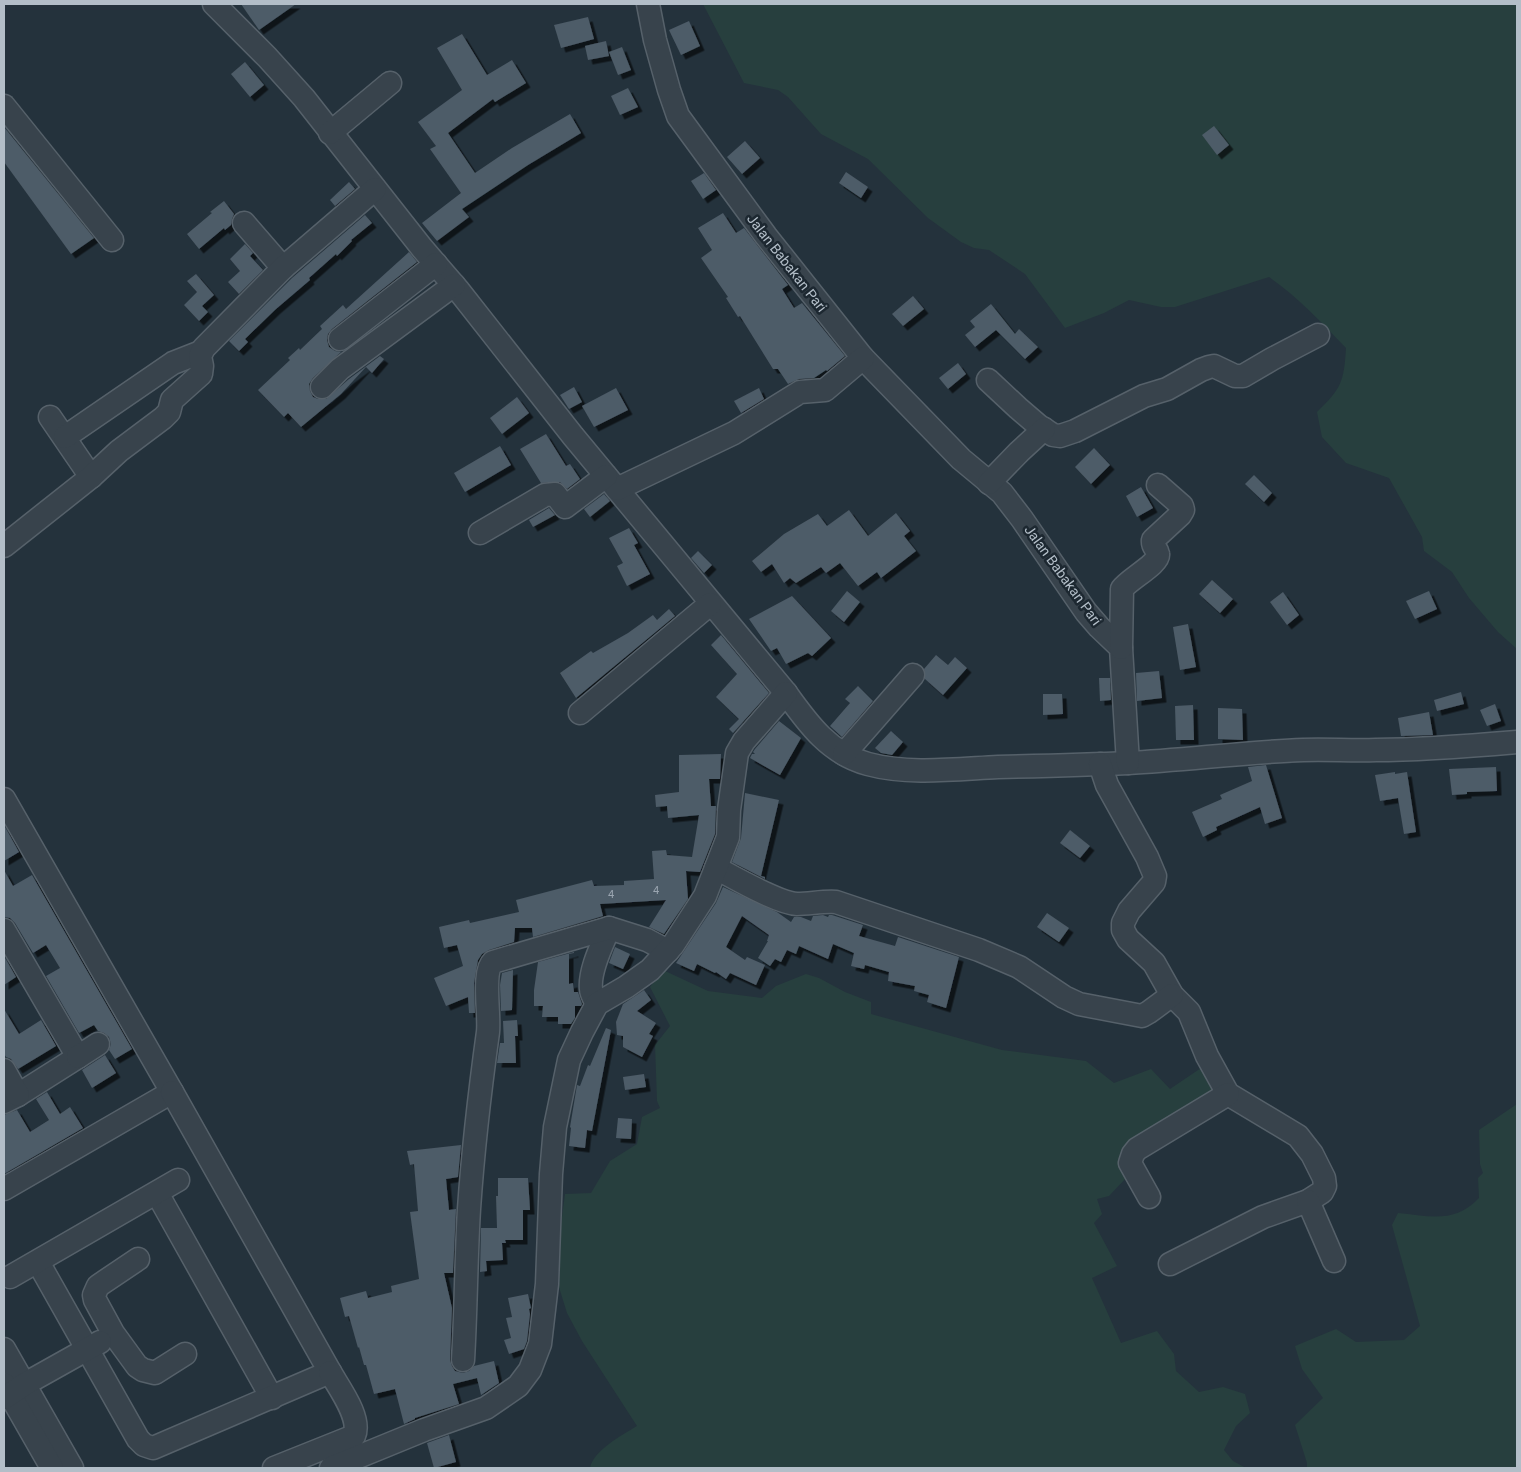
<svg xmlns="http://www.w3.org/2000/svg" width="1521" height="1472" font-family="Roboto,sans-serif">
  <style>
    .green { fill: #273f3e }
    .building { fill: #4d5b67; filter: url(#shadow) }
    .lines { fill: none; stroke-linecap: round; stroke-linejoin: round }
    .minor-casing { stroke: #56616a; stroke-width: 25 }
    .minor { stroke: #38434c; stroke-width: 22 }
    .labels { text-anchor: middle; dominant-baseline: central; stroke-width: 5; stroke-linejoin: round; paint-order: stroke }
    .number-label { font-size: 11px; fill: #9aa5b0 }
    .street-label { font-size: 14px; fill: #b3bec8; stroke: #1d2831 }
  </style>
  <defs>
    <filter id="shadow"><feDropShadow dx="4.5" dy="4.5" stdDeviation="0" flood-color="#0009"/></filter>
  </defs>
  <rect width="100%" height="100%" fill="#24323c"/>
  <g class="green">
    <path d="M 703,4 L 1517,4 L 1517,649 L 1498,632 L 1469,598 L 1452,572 L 1424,551 L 1422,537 L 1389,478 L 1346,463 L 1322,437 L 1317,412 C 1341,389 1344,382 1346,348 C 1321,322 1298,297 1269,277 L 1175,307 L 1161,307 L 1129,300 L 1104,313 L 1065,328 L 1025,274 L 989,250 L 974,248 L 961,242 L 928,218 L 868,159 L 821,134 L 788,97 L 778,90 L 744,83 Z"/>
    <path d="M 663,970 L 708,991 L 762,998 L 776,986 L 806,974 L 819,978 L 845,992 L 871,1002 L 871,1014 L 1002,1050 L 1086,1061 L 1114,1083 L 1151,1069 L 1170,1089 L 1201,1068 L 1215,1090 L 1152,1127 L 1127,1177 L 1109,1196 L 1097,1199 L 1102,1214 L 1094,1223 L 1117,1266 L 1092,1278 L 1121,1343 L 1157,1331 L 1174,1354 L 1176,1371 L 1199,1392 L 1223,1387 L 1245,1394 L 1250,1413 L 1236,1426 L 1224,1450 L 1233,1461 L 1246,1468 L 590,1468 C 593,1451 622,1435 637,1426 L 582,1341 L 567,1313 L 558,1284 L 559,1239 L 565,1194 L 591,1193 L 610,1161 L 637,1144 L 642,1117 L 660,1108 L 657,1101 L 655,1045 L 670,1026 L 650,987 Z"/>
    <path d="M 1517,1104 L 1517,1468 L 1307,1468 L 1307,1463 L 1295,1425 L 1323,1398 L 1302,1369 L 1295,1346 L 1336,1329 L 1356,1342 L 1404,1340 L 1420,1326 L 1392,1225 L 1398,1213 C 1429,1216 1455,1224 1479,1198 L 1478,1178 L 1483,1173 L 1480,1164 L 1479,1130 Z"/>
  </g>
  <g class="building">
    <path d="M 241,4 L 296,4 L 259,30 Z"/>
    <path d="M 588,17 L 594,39 L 561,48 L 554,25 Z"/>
    <path d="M 689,21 L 700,46 L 681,55 L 669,30 Z"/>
    <path d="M 462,34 L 487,75 L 512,60 L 526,83 L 495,102 L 493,99 L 448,133 L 475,173 L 512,148 L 570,114 L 581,133 L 528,165 L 462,209 L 469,217 L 437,241 L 422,223 L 461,193 L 430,149 L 436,146 L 418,122 L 462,90 L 437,48 Z"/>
    <path d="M 606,41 L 609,56 L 588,60 L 585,46 Z"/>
    <path d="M 622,47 L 631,70 L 618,75 L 609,52 Z"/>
    <path d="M 245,62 L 264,85 L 250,97 L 231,74 Z"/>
    <path d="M 628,88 L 638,107 L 620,115 L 611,96 Z"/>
    <path d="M 1214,126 L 1229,145 L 1217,155 L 1202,135 Z"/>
    <path d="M 4,127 L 94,238 L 71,254 L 4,162 Z"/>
    <path d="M 745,141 L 760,158 L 742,174 L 727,157 Z"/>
    <path d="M 846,172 L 868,187 L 861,198 L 839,183 Z"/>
    <path d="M 704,173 L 716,190 L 703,199 L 691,181 Z"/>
    <path d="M 349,182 L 355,189 L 335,206 L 330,200 Z"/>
    <path d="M 224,201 L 234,214 L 232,219 L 231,225 L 225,230 L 224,228 L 199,249 L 187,234 L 212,213 L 210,212 Z"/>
    <path d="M 723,213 L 736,233 L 744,228 L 788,285 L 782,289 L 794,308 L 802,303 L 845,356 L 827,371 L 826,370 L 814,378 L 799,379 L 788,384 L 778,369 L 773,369 L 740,316 L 738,317 L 726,298 L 728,297 L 701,258 L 712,250 L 698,228 Z"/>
    <path d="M 365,215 L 372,223 L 351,240 L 352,241 L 337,256 L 336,254 L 309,278 L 310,280 L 276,309 L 245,339 L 248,342 L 239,351 L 229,341 L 292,278 Z"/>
    <path d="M 245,244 L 253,253 L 250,256 L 263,270 L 239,294 L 228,282 L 240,271 L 230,259 Z"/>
    <path d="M 409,252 L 417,262 L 332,329 L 328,334 L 327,340 L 329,347 L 335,351 L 341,352 L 313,378 L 309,384 L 310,391 L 313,397 L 318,399 L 326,399 L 349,379 L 380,356 L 384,359 L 372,373 L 366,367 L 341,394 L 301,427 L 288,413 L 284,417 L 258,390 L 290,360 L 288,358 L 299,348 L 300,350 L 322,329 L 320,326 L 343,305 L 346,309 Z"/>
    <path d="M 196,274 L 214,295 L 202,306 L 208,312 L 199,321 L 184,305 L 197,292 L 187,281 Z"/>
    <path d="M 913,296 L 924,309 L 903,326 L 892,314 Z"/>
    <path d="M 991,304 L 1015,334 L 1019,329 L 1038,347 L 1025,359 L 996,330 L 975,347 L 965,335 L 975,327 L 970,321 Z"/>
    <path d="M 958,363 L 966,374 L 948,389 L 939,378 Z"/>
    <path d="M 574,387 L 582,402 L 569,409 L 560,395 Z"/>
    <path d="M 616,388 L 628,410 L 594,427 L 582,406 Z"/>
    <path d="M 759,388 L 764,399 L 741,413 L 734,401 Z"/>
    <path d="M 517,397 L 529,413 L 502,434 L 490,418 Z"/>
    <path d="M 546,434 L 566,466 L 570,464 L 580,479 L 567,489 L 560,482 L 541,483 L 520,449 Z"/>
    <path d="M 500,446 L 511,465 L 465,492 L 454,473 Z"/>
    <path d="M 1094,448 L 1110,465 L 1091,484 L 1075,467 Z"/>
    <path d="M 1254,475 L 1272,493 L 1264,502 L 1245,484 Z"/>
    <path d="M 1141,487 L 1153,508 L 1137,517 L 1126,496 Z"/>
    <path d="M 604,494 L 610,501 L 590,517 L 584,509 Z"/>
    <path d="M 549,508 L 555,515 L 533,527 L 529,520 Z"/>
    <path d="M 849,510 L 868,536 L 896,513 L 910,531 L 904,536 L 916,551 L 881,578 L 877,572 L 858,586 L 840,563 L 826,573 L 821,567 L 796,583 L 790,578 L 784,583 L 772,564 L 761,572 L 752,561 L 784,534 L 818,514 L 827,526 Z"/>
    <path d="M 629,528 L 638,543 L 634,545 L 650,574 L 627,586 L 617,566 L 623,563 L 609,538 Z"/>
    <path d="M 698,551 L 712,565 L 704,573 L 691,558 Z"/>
    <path d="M 1212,580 L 1233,599 L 1220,613 L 1199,594 Z"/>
    <path d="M 847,591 L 860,602 L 844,622 L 831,611 Z"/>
    <path d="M 1429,591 L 1437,609 L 1415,619 L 1406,601 Z"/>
    <path d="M 1283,592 L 1299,615 L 1287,625 L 1270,602 Z"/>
    <path d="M 792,596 L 831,638 L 812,656 L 808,653 L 786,664 L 777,648 L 771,651 L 749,619 Z"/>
    <path d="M 669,609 L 675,616 L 576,698 L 560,673 L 591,651 L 593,653 L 628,633 L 653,615 L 657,620 Z"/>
    <path d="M 1188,624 L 1196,667 L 1180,670 L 1173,627 Z"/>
    <path d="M 721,635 L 769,693 L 733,733 L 729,729 L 739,719 L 716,697 L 737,674 L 711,645 Z"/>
    <path d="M 936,655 L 948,665 L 955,657 L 967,668 L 943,695 L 925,679 L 924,669 Z"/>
    <path d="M 1159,671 L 1162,698 L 1137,701 L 1136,673 Z"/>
    <path d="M 1099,678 L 1110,678 L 1111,700 L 1100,701 Z"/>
    <path d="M 858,686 L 873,701 L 842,737 L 830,726 L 850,703 L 845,699 Z"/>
    <path d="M 1461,692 L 1464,704 L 1437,711 L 1434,700 Z"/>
    <path d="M 1043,694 L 1062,694 L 1063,714 L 1043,715 Z"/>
    <path d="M 1495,704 L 1501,721 L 1487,726 L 1480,710 Z"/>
    <path d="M 1193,705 L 1194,740 L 1176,740 L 1175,706 Z"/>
    <path d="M 1218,708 L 1242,709 L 1243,740 L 1218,739 Z"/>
    <path d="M 1429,712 L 1433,735 L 1401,736 L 1398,718 Z"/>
    <path d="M 779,721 L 801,738 L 780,775 L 750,758 L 752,754 L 755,754 L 753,752 L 755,749 Z"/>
    <path d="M 891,731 L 903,742 L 892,755 L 881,753 L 875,748 Z"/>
    <path d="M 721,754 L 720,779 L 709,779 L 711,806 L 716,806 L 715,834 L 700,872 L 686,871 L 688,899 L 664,934 L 649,927 L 666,900 L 600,904 L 603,916 L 533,937 L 532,928 L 515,928 L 514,942 L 489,950 L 482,954 L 478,960 L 474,983 L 475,1013 L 469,1013 L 468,997 L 446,1006 L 434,978 L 463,966 L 457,945 L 444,948 L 439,927 L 469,920 L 470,923 L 519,912 L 516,900 L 592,880 L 594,886 L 624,885 L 624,881 L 654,879 L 652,851 L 666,850 L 667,855 L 692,857 L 699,815 L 668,818 L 667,806 L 656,807 L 655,795 L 679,792 L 679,755 Z"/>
    <path d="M 1266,765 L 1282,818 L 1265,824 L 1260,807 L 1216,827 L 1217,830 L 1203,837 L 1192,812 L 1222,799 L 1220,795 L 1252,781 L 1248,767 Z"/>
    <path d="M 1496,767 L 1497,791 L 1467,792 L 1467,794 L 1452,795 L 1449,769 Z"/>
    <path d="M 1395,772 L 1395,774 L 1407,772 L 1416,832 L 1404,834 L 1398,798 L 1380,801 L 1375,775 Z"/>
    <path d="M 745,793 L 779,800 L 761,876 L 765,877 L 765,879 L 732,862 L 741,838 Z"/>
    <path d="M 4,825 L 19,852 L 4,861 Z"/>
    <path d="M 1070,830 L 1090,846 L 1080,858 L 1060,843 Z"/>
    <path d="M 4,870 L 13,886 L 32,875 L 132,1049 L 115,1059 L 109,1050 L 111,1044 L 109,1037 L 104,1033 L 98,1031 L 94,1025 L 79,1033 L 46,976 L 60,968 L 46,945 L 33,953 L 15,923 L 10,918 L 4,917 Z"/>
    <path d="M 723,887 L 777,912 L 791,922 L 794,917 L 801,917 L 811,921 L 813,916 L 823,915 L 828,917 L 829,915 L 832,915 L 863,925 L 859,936 L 895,946 L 898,937 L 959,957 L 946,1008 L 927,1002 L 929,995 L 914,991 L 915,986 L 888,981 L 889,972 L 865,965 L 864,969 L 851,966 L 854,953 L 833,944 L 828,959 L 799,946 L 796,954 L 787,950 L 781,962 L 775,959 L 770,966 L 758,958 L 768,941 L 767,941 L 769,935 L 742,916 L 726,947 L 745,960 L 747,957 L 765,965 L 756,985 L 730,973 L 726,979 L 716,972 L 715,973 L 697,964 L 694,971 L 676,963 L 716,903 Z"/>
    <path d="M 1047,913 L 1069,928 L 1059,942 L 1037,927 Z"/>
    <path d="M 615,947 L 630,954 L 623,969 L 609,963 Z"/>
    <path d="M 574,952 L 574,953 L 569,954 L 569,984 L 573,983 L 574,992 L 578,992 L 582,1004 L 581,1006 L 575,1006 L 575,1018 L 571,1024 L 558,1024 L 558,1017 L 542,1017 L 543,1006 L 534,1006 L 534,990 L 538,962 Z"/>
    <path d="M 4,956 L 16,977 L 4,985 Z"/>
    <path d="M 513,970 L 512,1010 L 501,1011 L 500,985 L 502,973 Z"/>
    <path d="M 644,990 L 651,1000 L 637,1011 L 656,1023 L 649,1034 L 653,1036 L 642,1057 L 623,1047 L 623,1036 L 617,1035 L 616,1022 L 623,1004 Z"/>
    <path d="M 4,1009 L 19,1034 L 41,1020 L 56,1046 L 18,1069 L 11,1059 L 6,1057 L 4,1054 Z"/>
    <path d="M 517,1020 L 518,1036 L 515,1036 L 516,1063 L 497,1063 L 500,1043 L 504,1043 L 503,1021 Z"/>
    <path d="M 606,1028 L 611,1030 L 592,1131 L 587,1130 L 585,1148 L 569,1146 L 571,1128 L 570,1127 L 577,1085 L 580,1086 L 588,1065 L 590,1066 Z"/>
    <path d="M 105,1055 L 116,1073 L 92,1088 L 82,1070 Z"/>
    <path d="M 644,1074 L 646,1087 L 625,1090 L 623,1077 Z"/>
    <path d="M 47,1092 L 60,1114 L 70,1107 L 83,1128 L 4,1174 L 4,1115 L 17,1110 L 30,1132 L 49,1120 L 36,1099 Z"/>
    <path d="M 618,1118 L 632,1119 L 631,1139 L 616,1138 Z"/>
    <path d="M 461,1145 L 458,1177 L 446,1179 L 449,1210 L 456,1209 L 453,1273 L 444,1273 L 452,1308 L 450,1360 L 452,1366 L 455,1371 L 463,1373 L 469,1371 L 474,1366 L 494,1361 L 499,1383 L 481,1395 L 477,1378 L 453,1384 L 459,1404 L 415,1418 L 415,1419 L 404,1424 L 395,1389 L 374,1394 L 366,1365 L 364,1365 L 359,1347 L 358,1348 L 349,1316 L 345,1317 L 340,1298 L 366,1291 L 368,1298 L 392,1292 L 391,1286 L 419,1279 L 410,1212 L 418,1211 L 414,1164 L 410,1165 L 407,1151 Z"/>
    <path d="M 498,1178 L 528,1178 L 530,1210 L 523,1210 L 523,1240 L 505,1240 L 506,1243 L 502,1243 L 503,1260 L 486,1261 L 487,1271 L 480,1272 L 481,1228 L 497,1228 L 496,1196 L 498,1196 Z"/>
    <path d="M 528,1294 L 531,1308 L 529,1309 L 530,1314 L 527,1341 L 524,1349 L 509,1354 L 504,1340 L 511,1338 L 506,1318 L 512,1317 L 508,1298 Z"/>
    <path d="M 449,1435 L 456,1462 L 434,1468 L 427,1443 Z"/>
  </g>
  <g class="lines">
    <defs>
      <g id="minor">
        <path d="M 214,4 L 267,57 L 304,98 L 422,248 L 459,291 L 573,436 L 786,693 C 808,724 830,754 868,764 C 908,775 957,769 998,767 C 1041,766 1084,765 1128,763 C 1186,760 1245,752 1303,750 C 1327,749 1352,751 1376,750 C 1423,750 1470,746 1517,742"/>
        <path d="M 648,4 L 655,40 L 669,90 L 678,116 L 766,236 L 863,358 L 961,459 L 1002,493 L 1022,519 L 1086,612 L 1099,627 L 1121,648 L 1128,763"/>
        <path d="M 4,106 L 112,240"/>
        <path d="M 330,133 L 390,83"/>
        <path d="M 244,223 L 283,268"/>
        <path d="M 340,339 L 436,264"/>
        <path d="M 988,380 L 1018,408 L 1039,426 L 1053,435 L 1060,436 L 1075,431 L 1144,396 L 1167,389 L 1201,370 L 1209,367 L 1214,366 L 1235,376 L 1243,376 L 1272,359 L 1318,335"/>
        <path d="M 322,387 L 340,369 L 454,285"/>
        <path d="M 50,417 L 91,477"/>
        <path d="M 65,437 L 173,363 L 201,352"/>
        <path d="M 989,483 L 1019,452 L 1044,429"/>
        <path d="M 617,489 L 734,433 L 800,392 L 825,390 L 863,358"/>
        <path d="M 480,533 L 545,495 L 555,494 L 565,507 L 606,476"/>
        <path d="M 4,546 L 91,477 L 119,451 L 163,418 L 169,412 L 172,400 L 201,374 L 202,366 L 200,356 L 204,348 L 283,268 L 375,189"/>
        <path d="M 1121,648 L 1122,589 C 1128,580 1160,563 1158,554 C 1157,548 1152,547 1153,540 L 1180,515 L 1183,510 L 1182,506 L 1158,485"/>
        <path d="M 580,713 L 710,604"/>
        <path d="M 844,754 L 913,675"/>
        <path d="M 1100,764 L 1107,785 L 1147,857 L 1155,876 L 1154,882 L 1129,911 L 1123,923 L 1123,930 L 1128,939 L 1154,963 L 1172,995 L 1189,1012 L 1207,1056 L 1228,1094 L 1298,1136 L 1312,1154 L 1324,1178 L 1325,1186 L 1322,1192 L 1308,1201 L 1263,1217 L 1170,1264"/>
        <path d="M 4,799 L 172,1092 L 4,1189"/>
        <path d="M 716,868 C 735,878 778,903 797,904 C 810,904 823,901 836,902 L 979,950 L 1019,967 L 1064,997 L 1079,1004 L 1142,1016 L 1149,1012 L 1172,995"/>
        <path d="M 4,930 L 78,1057 L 18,1095 L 4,1102"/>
        <path d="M 597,1004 C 595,1000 591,994 591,989 C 589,971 602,945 609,928"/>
        <path d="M 78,1057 L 98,1044"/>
        <path d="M 4,1070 L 18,1095"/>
        <path d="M 157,1193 L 272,1398"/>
        <path d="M 1149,1197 L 1130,1163 L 1133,1154 L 1137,1149 L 1228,1094"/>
        <path d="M 1308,1201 L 1334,1261"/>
        <path d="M 138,1259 L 98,1286 L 94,1295 L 95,1300 L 113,1333 L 137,1366 L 143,1370 L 155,1373 L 185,1354"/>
        <path d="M 38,1262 L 138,1439 L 144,1445 L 153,1448 L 330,1372 L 172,1092"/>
        <path d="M 10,1277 L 178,1180"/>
        <path d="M 4,1349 L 72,1468"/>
        <path d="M 463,1360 C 466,1310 466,1259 469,1209 C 473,1150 480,1090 488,1032 C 490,1015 482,972 493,962 L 609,928 L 647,940 L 668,951"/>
        <path d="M 4,1384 L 52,1468"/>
        <path d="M 4,1398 L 25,1384 L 100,1342"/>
        <path d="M 274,1468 L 354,1436 C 362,1418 339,1388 330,1372"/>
        <path d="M 331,1468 L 424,1430 L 486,1408 L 518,1386 L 530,1370 L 540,1344 L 547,1284 L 551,1174 L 555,1127 L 569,1060 L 582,1032 L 597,1004 L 626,987 L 650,970 L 673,945 L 705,896 L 728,837 L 729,810 L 737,753 L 744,741 L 786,693"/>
      </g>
    </defs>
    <use href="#minor" class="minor-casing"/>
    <use href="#minor" class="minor"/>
  </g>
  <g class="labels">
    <g class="number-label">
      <text x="656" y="890">4</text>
      <text x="611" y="894">4</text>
    </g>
    <g class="street-label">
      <text transform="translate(787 263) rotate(52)">Jalan Babakan Pari</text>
      <text transform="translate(1063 575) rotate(54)">Jalan Babakan Pari</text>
    </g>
  </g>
  <rect width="1521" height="1472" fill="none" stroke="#b3bec8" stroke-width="10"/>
</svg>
